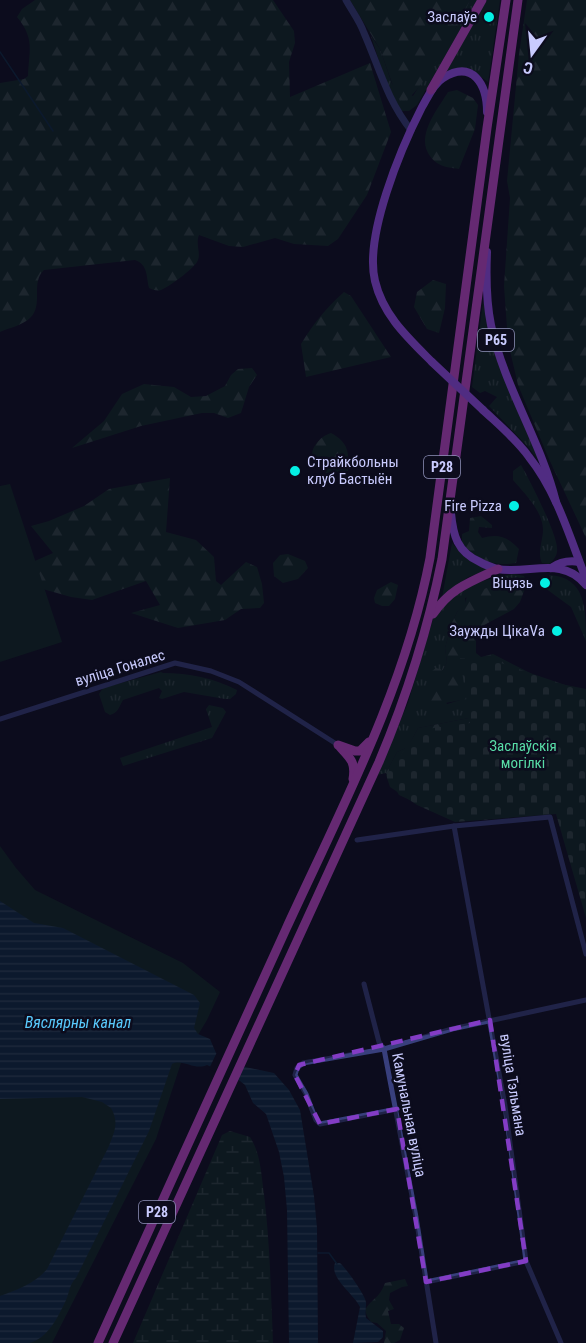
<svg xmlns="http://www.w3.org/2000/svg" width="586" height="1343" font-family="'Roboto Condensed',sans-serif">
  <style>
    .grass { fill: url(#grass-tufts) }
    .forest { fill: url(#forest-firs) }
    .wetland { fill: url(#wetland-marsh) }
    .cemetery { fill: url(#cemetery-stones) }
    .pitch { fill: #0f2723 }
    .water { fill: url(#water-rules) }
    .pier { fill: #0c0c1d }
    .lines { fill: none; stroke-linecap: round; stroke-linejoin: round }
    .stream { stroke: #0c2941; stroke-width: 1.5 }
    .minor { stroke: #383f7c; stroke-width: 5 }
    .tertiary { stroke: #383f7c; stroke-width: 7 }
    .primary { stroke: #a352fc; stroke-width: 8 }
    .trunk { stroke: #d04cda; stroke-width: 9 }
    .primary-bridge { stroke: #a352fc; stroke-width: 8 }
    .marked { fill: none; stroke: #833cc5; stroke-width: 4.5; stroke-dasharray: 12 8; stroke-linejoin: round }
    .poi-dot { fill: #04efe4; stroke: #0c0c1d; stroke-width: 2 }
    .labels { text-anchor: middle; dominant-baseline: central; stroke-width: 5; stroke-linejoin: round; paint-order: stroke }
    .shield { fill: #0c0c1d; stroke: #9092ba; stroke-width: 1.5 }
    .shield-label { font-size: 14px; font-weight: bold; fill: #c9cbfe }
    .poi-label { font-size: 15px; fill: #c9cbfe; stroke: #0c0c1d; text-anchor: end }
    .street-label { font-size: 15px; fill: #c9cbfe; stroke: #0c0c1d }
    .park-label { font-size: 15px; fill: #58dca7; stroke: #0c0c1d }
    .water-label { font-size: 16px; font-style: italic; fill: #59c9fc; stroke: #0c0c1d }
  </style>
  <defs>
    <pattern id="grass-tufts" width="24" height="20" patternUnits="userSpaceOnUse" patternTransform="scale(1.5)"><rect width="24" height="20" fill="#0f2723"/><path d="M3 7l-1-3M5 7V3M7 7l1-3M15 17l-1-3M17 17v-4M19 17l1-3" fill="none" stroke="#314544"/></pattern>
    <pattern id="forest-firs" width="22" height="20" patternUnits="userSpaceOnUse" patternTransform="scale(1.5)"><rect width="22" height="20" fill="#0f2723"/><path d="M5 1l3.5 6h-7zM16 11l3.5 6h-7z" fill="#314544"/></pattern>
    <pattern id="wetland-marsh" width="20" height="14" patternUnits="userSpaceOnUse" patternTransform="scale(1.5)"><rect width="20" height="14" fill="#0f2723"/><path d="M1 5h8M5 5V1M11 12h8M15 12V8" fill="none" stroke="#314544"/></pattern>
    <pattern id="cemetery-stones" width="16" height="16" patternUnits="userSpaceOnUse" patternTransform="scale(1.5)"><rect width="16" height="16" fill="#0f2723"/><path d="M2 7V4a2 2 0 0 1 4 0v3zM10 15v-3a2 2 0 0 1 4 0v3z" fill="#314544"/></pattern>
    <pattern id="water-rules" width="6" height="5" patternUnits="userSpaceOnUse" patternTransform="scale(1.5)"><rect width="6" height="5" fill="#0c2941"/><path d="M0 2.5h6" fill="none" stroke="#2e475e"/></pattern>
  </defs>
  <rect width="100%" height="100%" fill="#0c0c1d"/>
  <g class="grass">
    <path d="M 470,0 L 477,0 L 417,105 L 409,111 L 401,111 L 388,88 L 371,36 L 380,49 L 392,84 L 413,96 L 457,26 Z"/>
    <path d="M 487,0 L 500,0 L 488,82 L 473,71 L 442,75 Z"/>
    <path d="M 483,302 L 485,306 L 542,465 L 529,448 L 489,406 L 497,397 L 485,391 L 480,393 L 472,387 Z"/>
    <path d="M 521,465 C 529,478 557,534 557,548 C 558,554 554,560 549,564 L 542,563 C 537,553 543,540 543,530 C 543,511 524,493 513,480 L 513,471 Z"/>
    <path d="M 452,543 L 467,559 L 490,569 L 468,577 L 442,598 Z"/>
    <path d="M 514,574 L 524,576 L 525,579 L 524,578 L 465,598 L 466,605 L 457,612 L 452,623 L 445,648 L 447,662 L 443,670 L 431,672 L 432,679 L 447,704 L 467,698 L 474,717 L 418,728 L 408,747 L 397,752 L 386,773 L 377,775 L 408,703 L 434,616 C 449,590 486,578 514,574 Z"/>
    <path d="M 549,575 C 586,577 586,609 586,641 L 571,607 L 545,588 L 552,583 Z"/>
    <path d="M 161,672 L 163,673 C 189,673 213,678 237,690 L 236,694 L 230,699 L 225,699 L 184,692 L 162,699 L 159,698 L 162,691 L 159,688 L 123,700 C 119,707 118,713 110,715 L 105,712 L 99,694 L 103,688 Z"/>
    <path d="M 209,705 L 223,708 L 226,712 L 212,738 L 123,766 L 120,758 L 212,727 L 206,709 Z"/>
  </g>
  <g class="forest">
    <path d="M 35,0 L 273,0 L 294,31 L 295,43 L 289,62 L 290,97 L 370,63 L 391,132 L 367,195 L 338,239 L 328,246 L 294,244 L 275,238 L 243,247 L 229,246 L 199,235 C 195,245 202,254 197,262 C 193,269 170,286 163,289 C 158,292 154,290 149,288 C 146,275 148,265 135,260 L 44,270 C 30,283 44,305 30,318 C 23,325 9,328 0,332 L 0,83 L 24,79 L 28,76 C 29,49 35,39 17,17 L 22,9 Z"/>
    <path d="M 350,0 L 470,0 C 463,17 418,99 403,102 L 397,97 L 380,49 Z"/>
    <path d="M 527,0 L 586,0 L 586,538 L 549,459 L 518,385 L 508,342 L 504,286 L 510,198 L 507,181 L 519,54 Z"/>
    <path d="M 457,90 L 473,98 L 478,105 L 475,129 L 459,169 C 453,168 442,167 437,163 C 410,142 436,112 448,92 Z"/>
    <path d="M 433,280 L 446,284 L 445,308 L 439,333 L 427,329 L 414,307 L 417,292 Z"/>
    <path d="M 344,292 L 351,296 L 391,357 L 306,377 L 301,344 C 313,324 326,308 344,292 Z"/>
    <path d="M 252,368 L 257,375 L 249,387 L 241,413 L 228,418 L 214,413 L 202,413 L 141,426 L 72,448 L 104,421 L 122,394 L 144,384 L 174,387 L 191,397 L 206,396 L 225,386 L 231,375 L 238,369 Z"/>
    <path d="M 331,433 C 349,443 349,452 348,471 L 326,473 C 323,470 317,467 315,463 C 306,451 320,436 331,433 Z"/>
    <path d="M 170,478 L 166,532 L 196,540 L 214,557 L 216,581 L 221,585 L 246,562 L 257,567 L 262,584 L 264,603 L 260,608 L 241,609 L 225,620 L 178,628 L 131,613 L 160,605 L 146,581 L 92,600 L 71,597 L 4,578 L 0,555 L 28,564 L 53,553 L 31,526 L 49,521 L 84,506 L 109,489 Z"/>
    <path d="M 481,516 L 492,525 L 492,528 L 479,527 L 478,532 L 482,538 C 498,533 508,537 519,549 L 516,563 C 493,567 477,560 462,543 L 462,534 L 469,531 L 470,518 Z"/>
    <path d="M 288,554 L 305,561 L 308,568 L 298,579 L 283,583 L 274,576 L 273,563 L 280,555 Z"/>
    <path d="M 518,577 L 524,578 L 527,583 L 520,602 L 514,609 L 471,632 L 476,641 L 476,653 L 481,657 L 493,654 L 546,681 L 586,689 L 586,696 L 455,821 L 399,795 L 386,773 L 397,752 L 408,747 L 418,728 L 474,717 L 467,699 L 440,704 L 427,700 L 431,672 L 436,668 L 443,670 L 447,662 L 445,648 L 452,623 L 457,612 L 465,605 L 467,595 Z"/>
    <path d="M 391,582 L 398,585 L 395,599 L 389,606 L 382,606 L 375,603 L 374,598 L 377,590 Z"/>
    <path d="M 405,1279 L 408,1286 L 402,1287 L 390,1293 L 389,1300 L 394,1309 L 388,1311 L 391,1324 L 399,1324 L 404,1328 L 400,1340 L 394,1343 L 384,1343 L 386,1331 L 377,1323 L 371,1322 L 367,1316 L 365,1310 C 373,1297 379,1299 385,1283 Z"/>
  </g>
  <path class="wetland" d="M 230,1131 L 250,1137 C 261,1154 261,1174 264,1194 C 270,1244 271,1293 273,1343 L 133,1343 L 222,1135 Z"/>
  <path class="cemetery" d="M 460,658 L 495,661 L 586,692 L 586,918 L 556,814 L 455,822 L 417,805 L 390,787 L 386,775 L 419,730 L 470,723 Z"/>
  <g class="pitch">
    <path d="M 10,484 L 62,642 L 0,662 L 0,486 Z"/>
    <path d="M 0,846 L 16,868 L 35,890 L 183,963 L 220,992 L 207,1020 L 181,1063 L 156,1139 L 52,1343 L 0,1343 Z"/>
  </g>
  <g class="water">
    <path d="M 0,901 L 34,923 L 63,928 L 194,995 L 200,1003 L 194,1028 L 198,1034 L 210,1039 L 216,1053 L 245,1067 L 274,1073 L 289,1090 L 300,1110 L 314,1196 L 317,1228 L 318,1343 L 289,1343 L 287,1210 L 284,1177 L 279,1152 L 266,1114 L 253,1103 L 245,1085 L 240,1081 L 207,1065 C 195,1071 182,1058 172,1064 L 149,1131 L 76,1278 C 69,1285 70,1291 66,1300 C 59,1315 48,1339 29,1343 C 21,1343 9,1343 0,1343 L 0,1296 C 17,1290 36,1283 47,1269 L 109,1146 C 115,1131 119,1122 111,1108 L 102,1102 L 82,1097 L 0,1099 Z"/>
    <path d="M 335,1263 L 340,1263 C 345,1267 367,1297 366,1303 C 366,1309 365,1312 366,1318 L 383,1331 L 383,1337 L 378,1342 L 353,1343 L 360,1307 C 354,1294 329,1278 335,1263 Z"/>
  </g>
  <path class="pier" d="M 218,1050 L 244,1063 L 236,1082 L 209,1069 Z"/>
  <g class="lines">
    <g class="stream">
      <path d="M 0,52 L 53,131"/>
      <path d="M 318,1253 L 329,1253 L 337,1264"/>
    </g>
    <g class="minor">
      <path d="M 0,719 L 175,663 L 211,671 L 239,682 L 338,745"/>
      <path d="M 454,826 L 505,1106 L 526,1261 L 561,1343"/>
      <path d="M 357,840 L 454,826 L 550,817 L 586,954"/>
      <path d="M 364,984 L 379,1042 L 384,1049 L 416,1217 L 436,1343"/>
      <path d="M 397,1109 L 320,1124 L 316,1120 L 306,1094 L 295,1075 L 297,1068 L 303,1063 L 384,1049 L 452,1029 L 586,1000"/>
      <path d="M 426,1282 L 526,1261"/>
    </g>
    <path class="tertiary" d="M 346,0 C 352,11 360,21 364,33 C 379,67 387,100 411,130"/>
    <g class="primary">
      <path d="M 487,252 C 486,276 486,301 491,325 C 504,387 541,441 556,502"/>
      <path d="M 432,362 C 407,337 383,315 375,281 C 364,236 401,148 422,107 C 428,97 433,84 443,78 C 473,59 487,85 487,112"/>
      <path d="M 483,410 C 499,425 516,439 529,457 C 557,492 570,538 586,579"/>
      <path d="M 451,513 C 453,535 457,552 480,562 C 485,565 491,567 497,569 C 529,575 562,555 586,585"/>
      <path d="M 551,568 C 560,562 568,560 579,562"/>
    </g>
    <g class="trunk">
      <path d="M 431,90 L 482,0"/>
      <path d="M 433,614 C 451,588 470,582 498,569"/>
      <path d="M 338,745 L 355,751 L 360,751 L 369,742"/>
      <path d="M 340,747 C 350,758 356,762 353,779"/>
      <path d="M 98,1343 C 161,1205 222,1067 286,929 C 341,809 405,689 430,558 L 487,128 L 506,0"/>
      <path d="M 113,1343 L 379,762 C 407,696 428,629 442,559 L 518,0"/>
    </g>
    <path class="primary-bridge" d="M 432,362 L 483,410"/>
  </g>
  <path d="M0 0H586V1343H0ZM 490,1020 L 526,1261 L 426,1282 L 397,1109 L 320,1124 L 295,1075 L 299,1065 Z" fill="#0c0c1d" fill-opacity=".55" fill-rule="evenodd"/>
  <path class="marked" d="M 490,1020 L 526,1261 L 426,1282 L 397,1109 L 320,1124 L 295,1075 L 299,1065 Z"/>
  <g class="poi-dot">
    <circle cx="489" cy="17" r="6"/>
    <circle cx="295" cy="471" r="6"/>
    <circle cx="514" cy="506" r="6"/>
    <circle cx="545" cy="583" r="6"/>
    <circle cx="557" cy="631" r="6"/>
  </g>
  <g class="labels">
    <g class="shield">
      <rect x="478" y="329" width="36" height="22" rx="4.5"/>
      <rect x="424" y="456" width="36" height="22" rx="4.5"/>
      <rect x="139" y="1201" width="36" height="22" rx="4.5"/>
    </g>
    <g class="shield-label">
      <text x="496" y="340">Р65</text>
      <text x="442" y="467">Р28</text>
      <text x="157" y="1212">Р28</text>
    </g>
    <g class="poi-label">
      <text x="477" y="17">Заслаўе</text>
      <text x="307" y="462" text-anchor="start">Страйкбольны<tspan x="307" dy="17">клуб Бастыён</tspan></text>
      <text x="502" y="506">Fire Pizza</text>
      <text x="533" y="583">Віцязь</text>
      <text x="545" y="631">Заужды ЦікаVа</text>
    </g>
    <g class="street-label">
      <text transform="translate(120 668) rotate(-17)">вуліца Гоналес</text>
      <text transform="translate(513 1085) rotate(81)">вуліца Тэльмана</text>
      <text transform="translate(409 1115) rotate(79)">Камунальная вуліца</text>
    </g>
    <g class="park-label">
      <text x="523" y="746">Заслаўскія<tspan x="523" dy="17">могілкі</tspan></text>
    </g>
    <g class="water-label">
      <text x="78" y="1022">Вяслярны канал</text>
    </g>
  </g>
  <g transform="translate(532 54) rotate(195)" stroke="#0c0c1d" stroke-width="4.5" paint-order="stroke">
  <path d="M0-4.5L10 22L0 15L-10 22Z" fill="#c9cbfe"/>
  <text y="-9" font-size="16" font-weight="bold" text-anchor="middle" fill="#c9cbfe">С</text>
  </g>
</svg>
